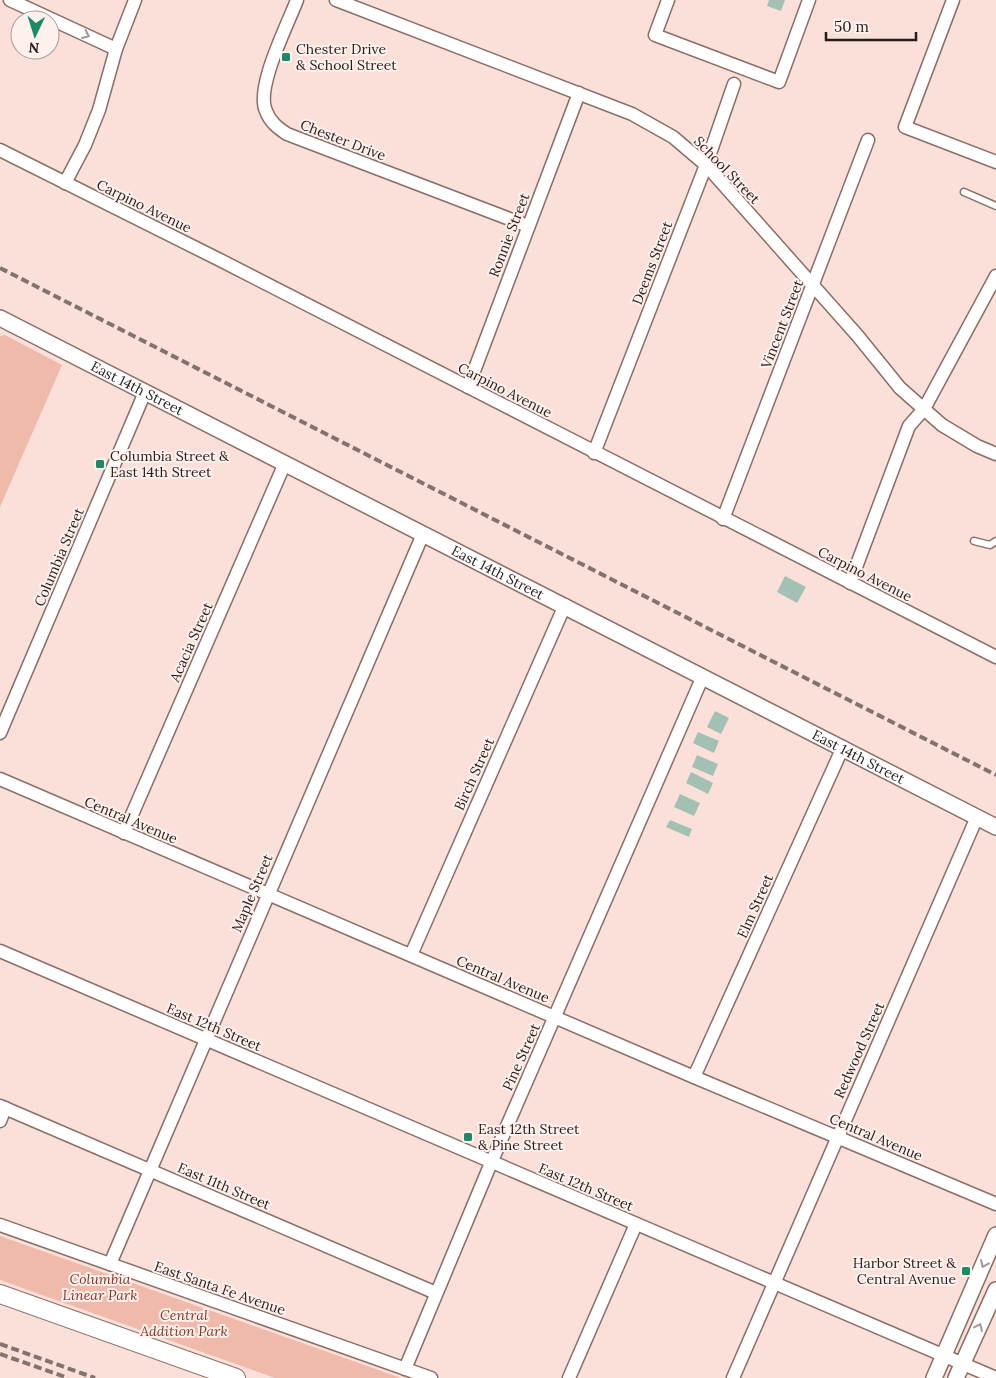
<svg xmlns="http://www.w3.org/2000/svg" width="996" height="1378" font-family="Lora,serif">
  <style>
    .green { fill: #f0baab }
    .building { fill: #a2c1b4 }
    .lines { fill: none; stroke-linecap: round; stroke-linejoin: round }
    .service-casing { stroke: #8a6e66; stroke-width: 9 }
    .minor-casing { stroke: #8a6e66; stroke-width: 15 }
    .tertiary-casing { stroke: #8a6e66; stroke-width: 18 }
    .secondary-casing { stroke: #8a6e66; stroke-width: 20 }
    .service { stroke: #fff; stroke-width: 6 }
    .minor { stroke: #fff; stroke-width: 12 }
    .tertiary { stroke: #fff; stroke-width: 15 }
    .secondary { stroke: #fff; stroke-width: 18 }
    .rail { stroke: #84726e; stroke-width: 4; stroke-dasharray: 8 4; stroke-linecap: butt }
    .oneway { stroke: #9e9998 }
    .poi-dot { fill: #1b8a69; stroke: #fef1ed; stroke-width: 2 }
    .labels { text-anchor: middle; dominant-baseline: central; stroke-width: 4; stroke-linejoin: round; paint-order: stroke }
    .poi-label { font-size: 14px; fill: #271c19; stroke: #fef1ed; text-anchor: start }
    .street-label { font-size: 14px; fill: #271c19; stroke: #fef1ed }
    .park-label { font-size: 14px; font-style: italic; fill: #843824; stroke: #fef1ed }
  </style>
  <rect width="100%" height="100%" fill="#fae0d9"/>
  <g class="green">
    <path d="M 5,335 L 62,365 L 0,507 L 0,336 Z"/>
    <path d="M 0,1236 L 401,1378 L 275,1378 L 0,1280 Z"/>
  </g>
  <g class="building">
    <path d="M 769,0 L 785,0 L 781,11 L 767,6 Z"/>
    <path d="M 785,576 L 806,587 L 797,603 L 777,592 Z"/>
    <path d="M 715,711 L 729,718 L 721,734 L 707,727 Z"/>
    <path d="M 698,732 L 719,741 L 714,753 L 693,743 Z"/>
    <path d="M 697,755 L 718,764 L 713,776 L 692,767 Z"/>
    <path d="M 691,772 L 713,783 L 708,794 L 686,783 Z"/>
    <path d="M 680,794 L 700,803 L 694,816 L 674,807 Z"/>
    <path d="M 670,820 L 692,829 L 689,837 L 666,827 Z"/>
  </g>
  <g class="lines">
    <defs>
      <g id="service">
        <path d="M 964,192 L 996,206"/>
        <path d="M 974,541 L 990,545 L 996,541"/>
      </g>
      <g id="minor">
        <path d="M 10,0 L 116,49"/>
        <path d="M 297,0 C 288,24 255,88 266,111 C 270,122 278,128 287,134 L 528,226"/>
        <path d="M 336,0 L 632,114 L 673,137 L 706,165 L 857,335 L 900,388 L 942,425 L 977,446 L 996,454"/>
        <path d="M 668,0 L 655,35 L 779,82 L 809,0"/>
        <path d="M 953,0 L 905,127 L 996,162"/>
        <path d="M 0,150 L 218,259 L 996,657"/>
        <path d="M 65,183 L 85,145 L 99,110 L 116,49 L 135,0"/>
        <path d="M 468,387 L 579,93"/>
        <path d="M 594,453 L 706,165 L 734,84"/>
        <path d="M 723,519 L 868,140"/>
        <path d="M 850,583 L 909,426 L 924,409 L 996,276"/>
        <path d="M 0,733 L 145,392"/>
        <path d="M 0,779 L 694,1077 L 996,1204"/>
        <path d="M 124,833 L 285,463"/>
        <path d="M 0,951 L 996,1378"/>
        <path d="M 411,955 L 565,605"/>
        <path d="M 694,1077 L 843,747"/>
        <path d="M 0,1106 L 436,1293"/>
        <path d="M 0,1121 L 5,1108"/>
        <path d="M 0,1225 L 431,1378"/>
        <path d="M 110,1264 L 423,534"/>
        <path d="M 405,1369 L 491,1163 L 703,676"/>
        <path d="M 569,1378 L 636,1224"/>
        <path d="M 733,1378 L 977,817"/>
      </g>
      <g id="tertiary">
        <path id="s1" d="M 0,318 L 996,827"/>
        <path d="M 934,1378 L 996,1235"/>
        <path d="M 956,1378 L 996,1290"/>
      </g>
      <path id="secondary" d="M 0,1294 L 236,1378"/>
    </defs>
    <use href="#service" class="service-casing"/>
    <use href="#minor" class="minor-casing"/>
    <use href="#tertiary" class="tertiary-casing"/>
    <use href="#secondary" class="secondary-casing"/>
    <use href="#service" class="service"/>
    <use href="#minor" class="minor"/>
    <use href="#tertiary" class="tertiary"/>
    <use href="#secondary" class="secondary"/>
    <g class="rail">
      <path d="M 0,268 L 996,775"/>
      <path d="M 0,1344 L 95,1378"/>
      <path d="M 0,1354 L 68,1378"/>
    </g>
  </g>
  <defs><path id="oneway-chevron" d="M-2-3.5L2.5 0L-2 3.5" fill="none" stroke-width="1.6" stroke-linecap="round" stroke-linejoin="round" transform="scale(1.25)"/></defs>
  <g class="oneway">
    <use href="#oneway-chevron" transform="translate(86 35) rotate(25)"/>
    <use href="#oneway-chevron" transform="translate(984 1264) rotate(113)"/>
    <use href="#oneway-chevron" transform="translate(979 1327) rotate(-65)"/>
  </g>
  <g class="poi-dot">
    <rect x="281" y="52" width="10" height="10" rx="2.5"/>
    <rect x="95" y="459" width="10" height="10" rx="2.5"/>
    <rect x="463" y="1132" width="10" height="10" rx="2.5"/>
    <rect x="961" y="1266" width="10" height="10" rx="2.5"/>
  </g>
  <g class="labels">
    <g class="poi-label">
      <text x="296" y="49">Chester Drive<tspan x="296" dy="16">&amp; School Street</tspan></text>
      <text x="110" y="456">Columbia Street &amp;<tspan x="110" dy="16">East 14th Street</tspan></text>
      <text x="478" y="1129">East 12th Street<tspan x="478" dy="16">&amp; Pine Street</tspan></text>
      <text x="956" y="1263" text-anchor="end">Harbor Street &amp;<tspan x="956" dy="16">Central Avenue</tspan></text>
    </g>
    <g class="street-label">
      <text transform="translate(343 140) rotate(21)">Chester Drive</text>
      <text transform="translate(727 170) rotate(46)">School Street</text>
      <text transform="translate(144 206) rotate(26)">Carpino Avenue</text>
      <text transform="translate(509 235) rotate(-69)">Ronnie Street</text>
      <text transform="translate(652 263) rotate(-69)">Deems Street</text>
      <text transform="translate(782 324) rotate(-69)">Vincent Street</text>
      <text stroke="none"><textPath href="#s1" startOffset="154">East 14th Street</textPath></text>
      <text transform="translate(505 390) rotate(27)">Carpino Avenue</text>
      <text transform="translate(59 557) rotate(-67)">Columbia Street</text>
      <text stroke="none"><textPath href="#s1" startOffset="559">East 14th Street</textPath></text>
      <text transform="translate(865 574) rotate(27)">Carpino Avenue</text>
      <text transform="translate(191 642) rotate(-66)">Acacia Street</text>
      <text stroke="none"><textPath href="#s1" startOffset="964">East 14th Street</textPath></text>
      <text transform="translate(474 774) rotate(-66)">Birch Street</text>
      <text transform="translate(131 820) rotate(23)">Central Avenue</text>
      <text transform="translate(252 893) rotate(-67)">Maple Street</text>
      <text transform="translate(755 906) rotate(-66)">Elm Street</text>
      <text transform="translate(503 979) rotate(23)">Central Avenue</text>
      <text transform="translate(214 1027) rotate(23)">East 12th Street</text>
      <text transform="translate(859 1050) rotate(-66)">Redwood Street</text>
      <text transform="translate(521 1057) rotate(-66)">Pine Street</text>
      <text transform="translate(876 1137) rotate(23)">Central Avenue</text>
      <text transform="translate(224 1186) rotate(23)">East 11th Street</text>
      <text transform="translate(586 1187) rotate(23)">East 12th Street</text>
      <text transform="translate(220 1288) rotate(19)">East Santa Fe Avenue</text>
    </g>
    <g class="park-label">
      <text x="100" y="1279">Columbia<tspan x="100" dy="16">Linear Park</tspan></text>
      <text x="184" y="1315">Central<tspan x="184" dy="16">Addition Park</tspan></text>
    </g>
  </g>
  <g transform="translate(35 35) rotate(184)"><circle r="24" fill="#fef1ed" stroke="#a89c98"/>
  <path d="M0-4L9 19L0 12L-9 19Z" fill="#1b8a69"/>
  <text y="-8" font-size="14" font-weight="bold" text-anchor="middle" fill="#271c19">N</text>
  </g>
  <path d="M826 32v8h90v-8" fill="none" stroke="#271c19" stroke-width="2.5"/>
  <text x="834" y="32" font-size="15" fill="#271c19" stroke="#fef1ed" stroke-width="4" paint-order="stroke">50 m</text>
</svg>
